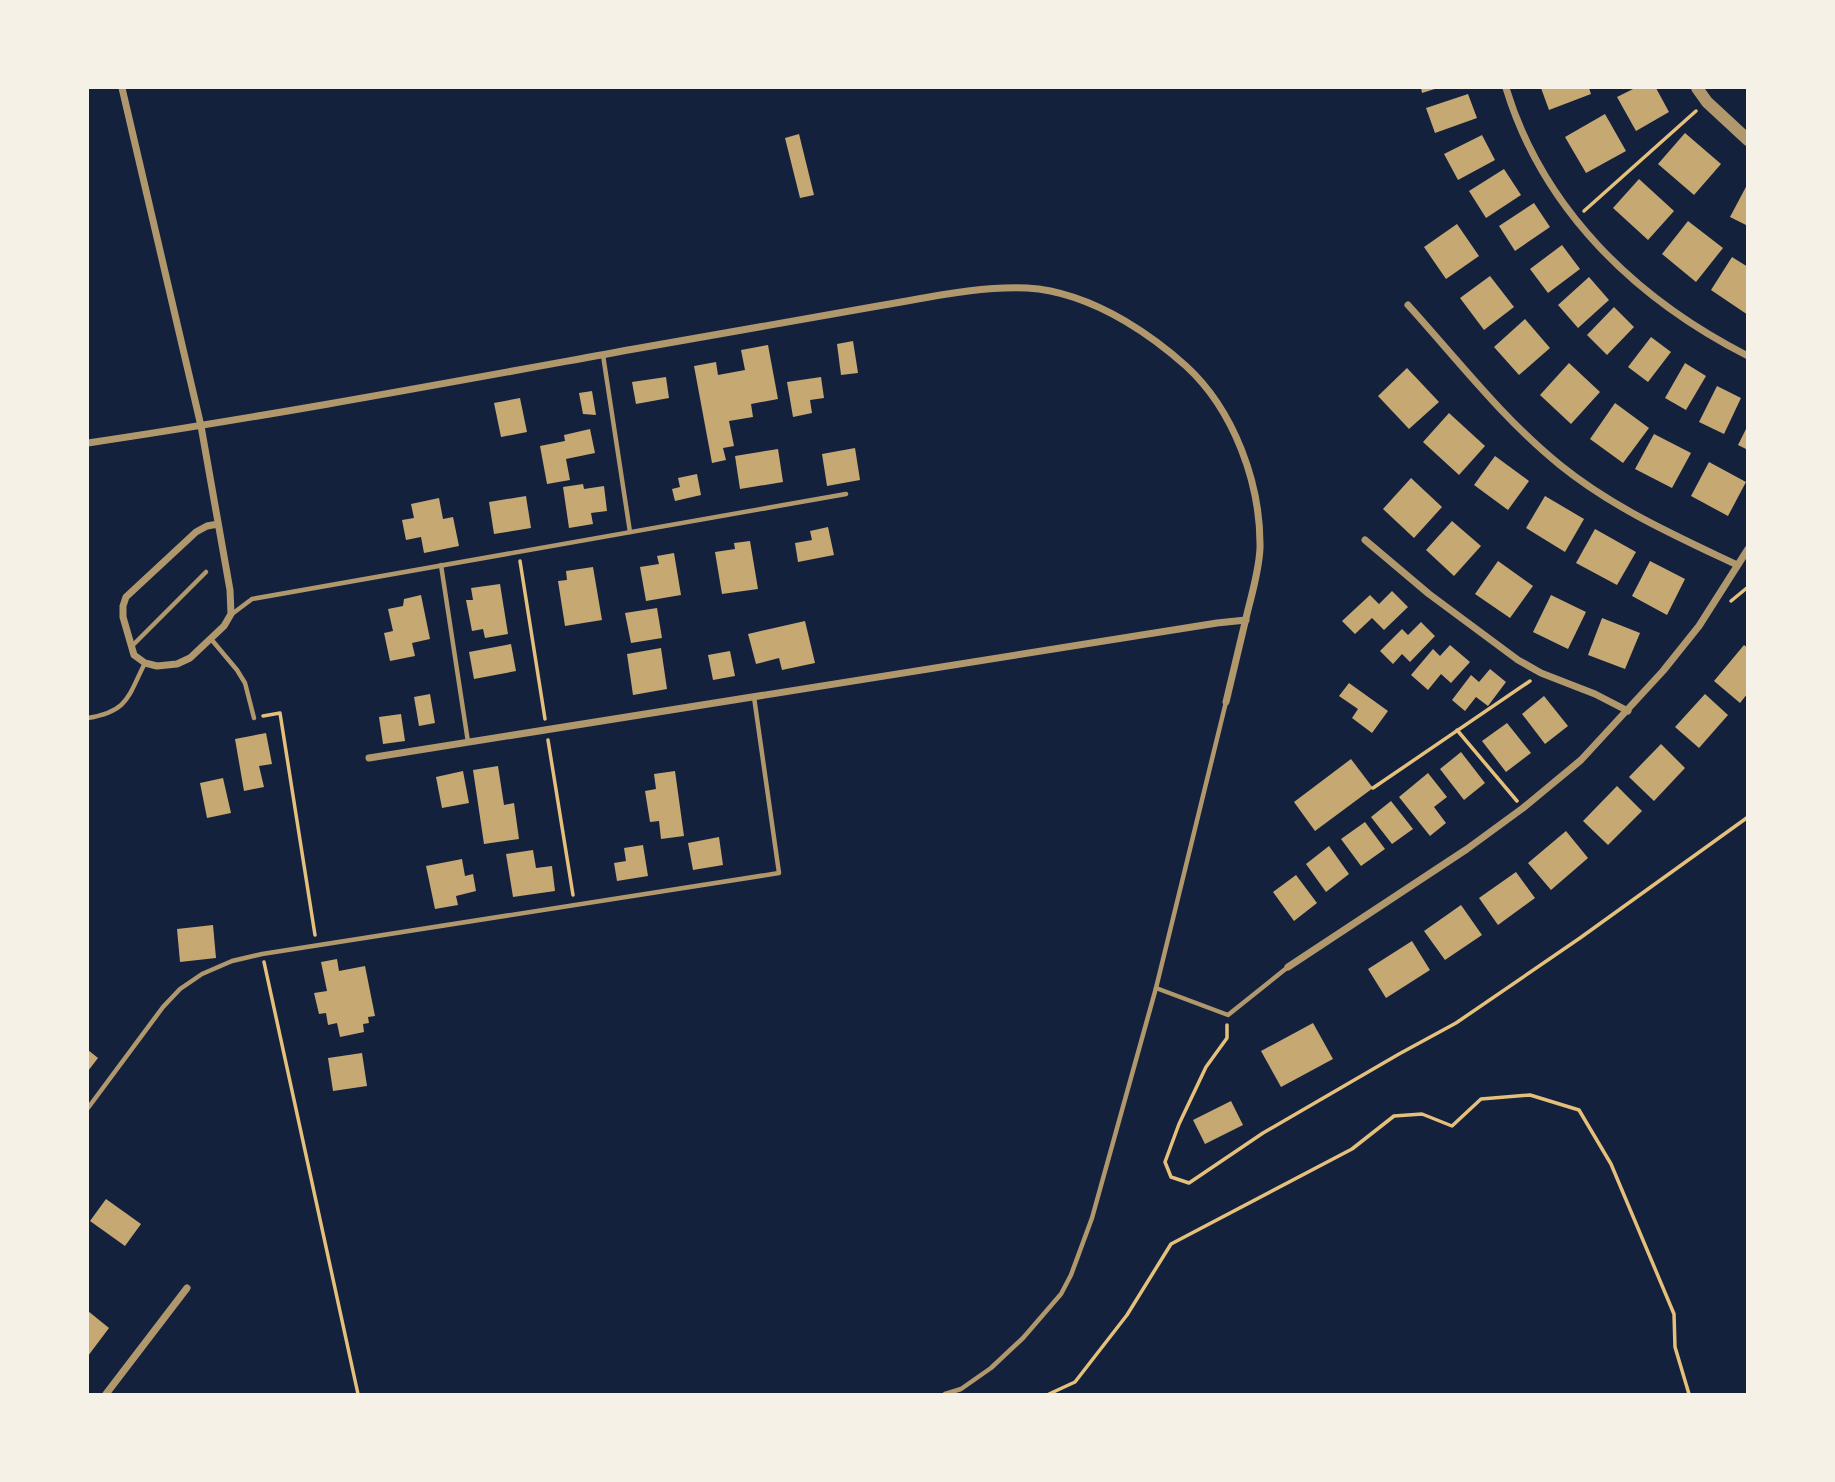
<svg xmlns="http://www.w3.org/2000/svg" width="1835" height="1482" font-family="Montserrat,sans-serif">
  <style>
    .building { fill: #c6a872 }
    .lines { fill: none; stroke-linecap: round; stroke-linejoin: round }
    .path { stroke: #e5c07b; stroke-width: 3.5 }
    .service { stroke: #b1986c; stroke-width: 4.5 }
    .minor { stroke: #b1986c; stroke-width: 7 }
    .tertiary { stroke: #b1986c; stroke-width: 12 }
  </style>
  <rect width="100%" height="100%" fill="#14213d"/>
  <g class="building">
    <path d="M 1421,88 L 1438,88 L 1422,93 Z"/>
    <path d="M 1541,88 L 1589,88 L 1591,94 L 1549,110 Z"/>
    <path d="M 1635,88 L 1656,88 L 1669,112 L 1636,131 L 1617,97 Z"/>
    <path d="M 1468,94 L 1477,118 L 1435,133 L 1426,108 Z"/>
    <path d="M 1605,114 L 1626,151 L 1586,173 L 1565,137 Z"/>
    <path d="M 1685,133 L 1721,164 L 1694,195 L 1658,164 Z"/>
    <path d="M 799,134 L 814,195 L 800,198 L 785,138 Z"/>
    <path d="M 1482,135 L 1495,160 L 1458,180 L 1444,154 Z"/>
    <path d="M 1504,169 L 1521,195 L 1486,218 L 1469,191 Z"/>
    <path d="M 1639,179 L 1674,211 L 1648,240 L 1613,208 Z"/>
    <path d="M 1748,183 L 1748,226 L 1730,217 Z"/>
    <path d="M 1534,203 L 1550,227 L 1515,251 L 1499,226 Z"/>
    <path d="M 1688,221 L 1723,248 L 1696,282 L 1662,254 Z"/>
    <path d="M 1457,224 L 1479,256 L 1446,279 L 1424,247 Z"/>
    <path d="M 1562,245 L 1580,269 L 1548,293 L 1530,269 Z"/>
    <path d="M 1732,257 L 1748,267 L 1748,315 L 1711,290 Z"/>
    <path d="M 1490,276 L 1514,307 L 1484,330 L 1460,298 Z"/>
    <path d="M 1589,277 L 1609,300 L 1578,328 L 1558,305 Z"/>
    <path d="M 1614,307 L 1634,327 L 1607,355 L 1587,335 Z"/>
    <path d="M 1525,319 L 1550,348 L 1519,375 L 1494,347 Z"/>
    <path d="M 1651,337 L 1671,352 L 1648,382 L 1628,367 Z"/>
    <path d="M 853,341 L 858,373 L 841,375 L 837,344 Z"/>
    <path d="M 768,345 L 778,399 L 751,404 L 753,417 L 729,421 L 734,446 L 723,448 L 726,460 L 712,463 L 694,366 L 716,362 L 718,375 L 745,370 L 741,350 Z"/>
    <path d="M 1569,363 L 1600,392 L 1571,424 L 1540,395 Z"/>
    <path d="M 1685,363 L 1706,376 L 1686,410 L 1665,398 Z"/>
    <path d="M 1407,368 L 1439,402 L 1409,429 L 1378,396 Z"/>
    <path d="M 666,377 L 669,398 L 636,404 L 632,382 Z"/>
    <path d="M 821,377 L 824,398 L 810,400 L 812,413 L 793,417 L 787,382 Z"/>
    <path d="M 1717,386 L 1741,398 L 1724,434 L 1699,422 Z"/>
    <path d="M 592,391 L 596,415 L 583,414 L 579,393 Z"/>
    <path d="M 520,398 L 527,432 L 501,437 L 494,403 Z"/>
    <path d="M 1615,403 L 1649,428 L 1623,463 L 1590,439 Z"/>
    <path d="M 1449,413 L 1485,446 L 1459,475 L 1423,442 Z"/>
    <path d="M 1748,425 L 1748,450 L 1738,445 Z"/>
    <path d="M 590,429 L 595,453 L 566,459 L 570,480 L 547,484 L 540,446 L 565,441 L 564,435 Z"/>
    <path d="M 1654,434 L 1691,453 L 1672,488 L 1635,469 Z"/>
    <path d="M 855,448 L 860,480 L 827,486 L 822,454 Z"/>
    <path d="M 778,449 L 783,482 L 740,489 L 735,456 Z"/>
    <path d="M 1495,456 L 1529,481 L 1508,510 L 1474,485 Z"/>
    <path d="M 1709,462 L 1746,482 L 1728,516 L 1691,496 Z"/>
    <path d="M 697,474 L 701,495 L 675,501 L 672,489 L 680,487 L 678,478 Z"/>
    <path d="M 1411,478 L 1442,507 L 1414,538 L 1383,509 Z"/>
    <path d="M 583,484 L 584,489 L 604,486 L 607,511 L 591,513 L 593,524 L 569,528 L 563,487 Z"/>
    <path d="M 526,496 L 531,528 L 494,534 L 489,502 Z"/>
    <path d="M 1545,496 L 1584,519 L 1565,552 L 1526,528 Z"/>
    <path d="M 439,498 L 443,519 L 453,517 L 459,546 L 424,553 L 421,537 L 406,540 L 402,520 L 414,518 L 411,504 Z"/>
    <path d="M 1452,521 L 1481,546 L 1454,576 L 1426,550 Z"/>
    <path d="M 828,527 L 834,555 L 798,562 L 795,543 L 812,540 L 810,531 Z"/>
    <path d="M 1595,529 L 1636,552 L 1617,585 L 1576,563 Z"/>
    <path d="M 750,541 L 758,589 L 722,594 L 715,552 L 735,549 L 734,543 Z"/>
    <path d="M 674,553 L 681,595 L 646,601 L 640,567 L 659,564 L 657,556 Z"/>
    <path d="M 1498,561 L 1533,586 L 1510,618 L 1475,594 Z"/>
    <path d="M 1650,561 L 1685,579 L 1667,615 L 1632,596 Z"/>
    <path d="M 593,567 L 602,620 L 565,626 L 558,581 L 567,580 L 566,571 Z"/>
    <path d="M 500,584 L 508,634 L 485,638 L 483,629 L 472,631 L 466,600 L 473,600 L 471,588 Z"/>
    <path d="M 1392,591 L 1408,607 L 1384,630 L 1372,618 L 1355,634 L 1342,621 L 1370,595 L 1379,604 Z"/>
    <path d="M 421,595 L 430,639 L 412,643 L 415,656 L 390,661 L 384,633 L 393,631 L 388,609 L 403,606 L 404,599 Z"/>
    <path d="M 1551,595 L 1586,612 L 1568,649 L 1533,632 Z"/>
    <path d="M 657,608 L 662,638 L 631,643 L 625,613 Z"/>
    <path d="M 1602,618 L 1640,633 L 1625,669 L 1588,655 Z"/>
    <path d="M 805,621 L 815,663 L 782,670 L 779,658 L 756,664 L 748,634 Z"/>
    <path d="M 1421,622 L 1435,636 L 1410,662 L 1402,654 L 1393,664 L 1380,651 L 1402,629 L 1408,635 Z"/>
    <path d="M 511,644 L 516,671 L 474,679 L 469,652 Z"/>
    <path d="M 1450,645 L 1470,662 L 1451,683 L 1441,674 L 1428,690 L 1411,675 L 1433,649 L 1440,656 Z"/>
    <path d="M 1744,645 L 1748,648 L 1748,693 L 1740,703 L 1714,681 Z"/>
    <path d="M 661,648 L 667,689 L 633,695 L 627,654 Z"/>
    <path d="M 730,651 L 735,676 L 713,680 L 708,655 Z"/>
    <path d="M 1490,669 L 1506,682 L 1488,706 L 1476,697 L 1465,711 L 1452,700 L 1471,675 L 1479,682 Z"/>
    <path d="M 1349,683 L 1388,711 L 1372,733 L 1352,718 L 1358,709 L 1339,696 Z"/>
    <path d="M 430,694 L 435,723 L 419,726 L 414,697 Z"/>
    <path d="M 1705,694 L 1728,715 L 1699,748 L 1675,727 Z"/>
    <path d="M 1544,696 L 1568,726 L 1545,744 L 1522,714 Z"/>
    <path d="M 401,714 L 405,741 L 383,744 L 379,717 Z"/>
    <path d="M 1507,723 L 1531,753 L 1506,772 L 1482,741 Z"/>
    <path d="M 266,733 L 272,764 L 259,766 L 264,787 L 244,791 L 235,739 Z"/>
    <path d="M 1661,744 L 1685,768 L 1654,801 L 1629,777 Z"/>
    <path d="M 1461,752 L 1485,783 L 1464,800 L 1440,769 Z"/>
    <path d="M 1351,759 L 1373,788 L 1315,831 L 1294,802 Z"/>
    <path d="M 498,766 L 504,805 L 514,803 L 519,839 L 484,844 L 473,770 Z"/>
    <path d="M 463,771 L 469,803 L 442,808 L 436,777 Z"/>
    <path d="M 675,771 L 684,836 L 661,839 L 659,821 L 650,822 L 645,791 L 656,789 L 654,774 Z"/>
    <path d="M 1428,773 L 1447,797 L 1434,807 L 1446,823 L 1430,836 L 1399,797 Z"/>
    <path d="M 223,778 L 231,813 L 207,818 L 200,783 Z"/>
    <path d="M 1617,786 L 1642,811 L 1608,845 L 1583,821 Z"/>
    <path d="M 1391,801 L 1413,829 L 1392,844 L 1371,817 Z"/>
    <path d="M 1365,822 L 1385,849 L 1361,866 L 1341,839 Z"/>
    <path d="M 1566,831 L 1588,858 L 1551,890 L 1528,863 Z"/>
    <path d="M 719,837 L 723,865 L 693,870 L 688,843 Z"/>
    <path d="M 643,845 L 648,876 L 617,881 L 614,863 L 626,861 L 624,848 Z"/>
    <path d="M 1329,846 L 1349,874 L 1326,892 L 1306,864 Z"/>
    <path d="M 533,850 L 536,868 L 552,866 L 555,891 L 513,897 L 506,854 Z"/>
    <path d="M 462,859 L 465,876 L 473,874 L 476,891 L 456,896 L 458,905 L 435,909 L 426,866 Z"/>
    <path d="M 1516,872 L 1535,898 L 1498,925 L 1479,898 Z"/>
    <path d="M 1296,875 L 1317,903 L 1294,921 L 1273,892 Z"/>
    <path d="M 1461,905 L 1482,935 L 1445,960 L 1424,931 Z"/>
    <path d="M 213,925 L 216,958 L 180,962 L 177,929 Z"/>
    <path d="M 1412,941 L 1430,970 L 1386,998 L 1368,969 Z"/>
    <path d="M 337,959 L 339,971 L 365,966 L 375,1016 L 368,1017 L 369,1023 L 363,1024 L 364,1032 L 340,1037 L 337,1023 L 328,1025 L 326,1013 L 319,1014 L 314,993 L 327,991 L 321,962 Z"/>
    <path d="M 1313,1023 L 1333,1059 L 1281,1087 L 1261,1051 Z"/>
    <path d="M 88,1050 L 98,1058 L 88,1071 Z"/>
    <path d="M 362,1053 L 367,1086 L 333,1091 L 328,1058 Z"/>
    <path d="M 1231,1101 L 1243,1125 L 1205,1144 L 1193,1120 Z"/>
    <path d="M 106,1199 L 141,1224 L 125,1246 L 90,1221 Z"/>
    <path d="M 88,1311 L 109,1328 L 88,1356 Z"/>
  </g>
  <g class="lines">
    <g class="path">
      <path d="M 1584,211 L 1696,111"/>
      <path d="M 520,561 L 545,719"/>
      <path d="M 1731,601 L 1748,587"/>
      <path d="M 263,716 L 280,713 L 315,935"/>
      <path d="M 1457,730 L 1517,801"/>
      <path d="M 548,740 L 573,895"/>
      <path d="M 1373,788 L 1530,681"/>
      <path d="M 264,962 L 358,1394"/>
      <path d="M 1227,1025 L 1227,1038 L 1206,1067 L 1179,1124 L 1165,1162 L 1171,1177 L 1189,1183 L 1263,1133 L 1399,1054 L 1456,1023 L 1580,938 L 1748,817"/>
      <path d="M 1049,1394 L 1075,1382 L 1127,1315 L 1171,1244 L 1352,1149 L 1394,1116 L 1422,1114 L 1452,1126 L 1481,1099 L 1530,1095 L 1579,1110 L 1611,1164 L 1674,1314 L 1675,1347 L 1689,1394"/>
    </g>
    <g class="service">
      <path d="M 603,355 L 630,532"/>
      <path d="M 441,565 L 468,742"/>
      <path d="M 232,614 L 252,599 L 846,494"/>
      <path d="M 211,639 L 237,670 L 245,683 L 254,718"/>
      <path d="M 132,646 L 206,572"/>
      <path d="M 88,718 C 129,711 128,696 145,663"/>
      <path d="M 1156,988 L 1228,1015 L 1288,967"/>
      <path d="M 88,1108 L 163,1007 L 180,989 L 202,974 L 232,961 L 262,954 L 779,873 L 754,697"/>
      <path d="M 945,1394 L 961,1389 L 991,1368 L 1023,1338 L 1061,1294 L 1071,1275 L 1092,1218 L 1156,988 L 1226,702"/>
    </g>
    <g class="minor">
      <path d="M 122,88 L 201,426 L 230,590 L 231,614 L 224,626 L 190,658 L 177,664 L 157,666 L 145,663 L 134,655 L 123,617 L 123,606 L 126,597 L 196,532 L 207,526 L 218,524"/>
      <path d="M 1506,88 C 1543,210 1636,299 1748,356"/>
      <path d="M 1408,305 C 1457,359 1503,419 1560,465 C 1613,508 1676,536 1737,565"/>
      <path d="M 88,443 C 270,416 452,382 634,349 C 716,335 797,320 878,306 C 927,298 977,286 1027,288 C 1062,290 1096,304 1125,321 C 1147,334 1167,349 1186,366 C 1234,410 1261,484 1260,548 C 1259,571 1252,593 1247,614 C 1240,644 1233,673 1226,702"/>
      <path d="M 1365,540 L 1429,594 L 1518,660 L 1541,673 L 1595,694 L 1628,711"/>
      <path d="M 369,758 L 1217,623 L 1246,620"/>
      <path d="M 1288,967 L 1467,849 L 1523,808 L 1581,760 L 1663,671 L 1699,626 L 1748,549"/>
      <path d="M 106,1394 L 187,1288"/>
    </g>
    <path class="tertiary" d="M 1697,88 L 1707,102 L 1748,140"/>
  </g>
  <rect width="1835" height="1482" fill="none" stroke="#f6f1e7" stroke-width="178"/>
</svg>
